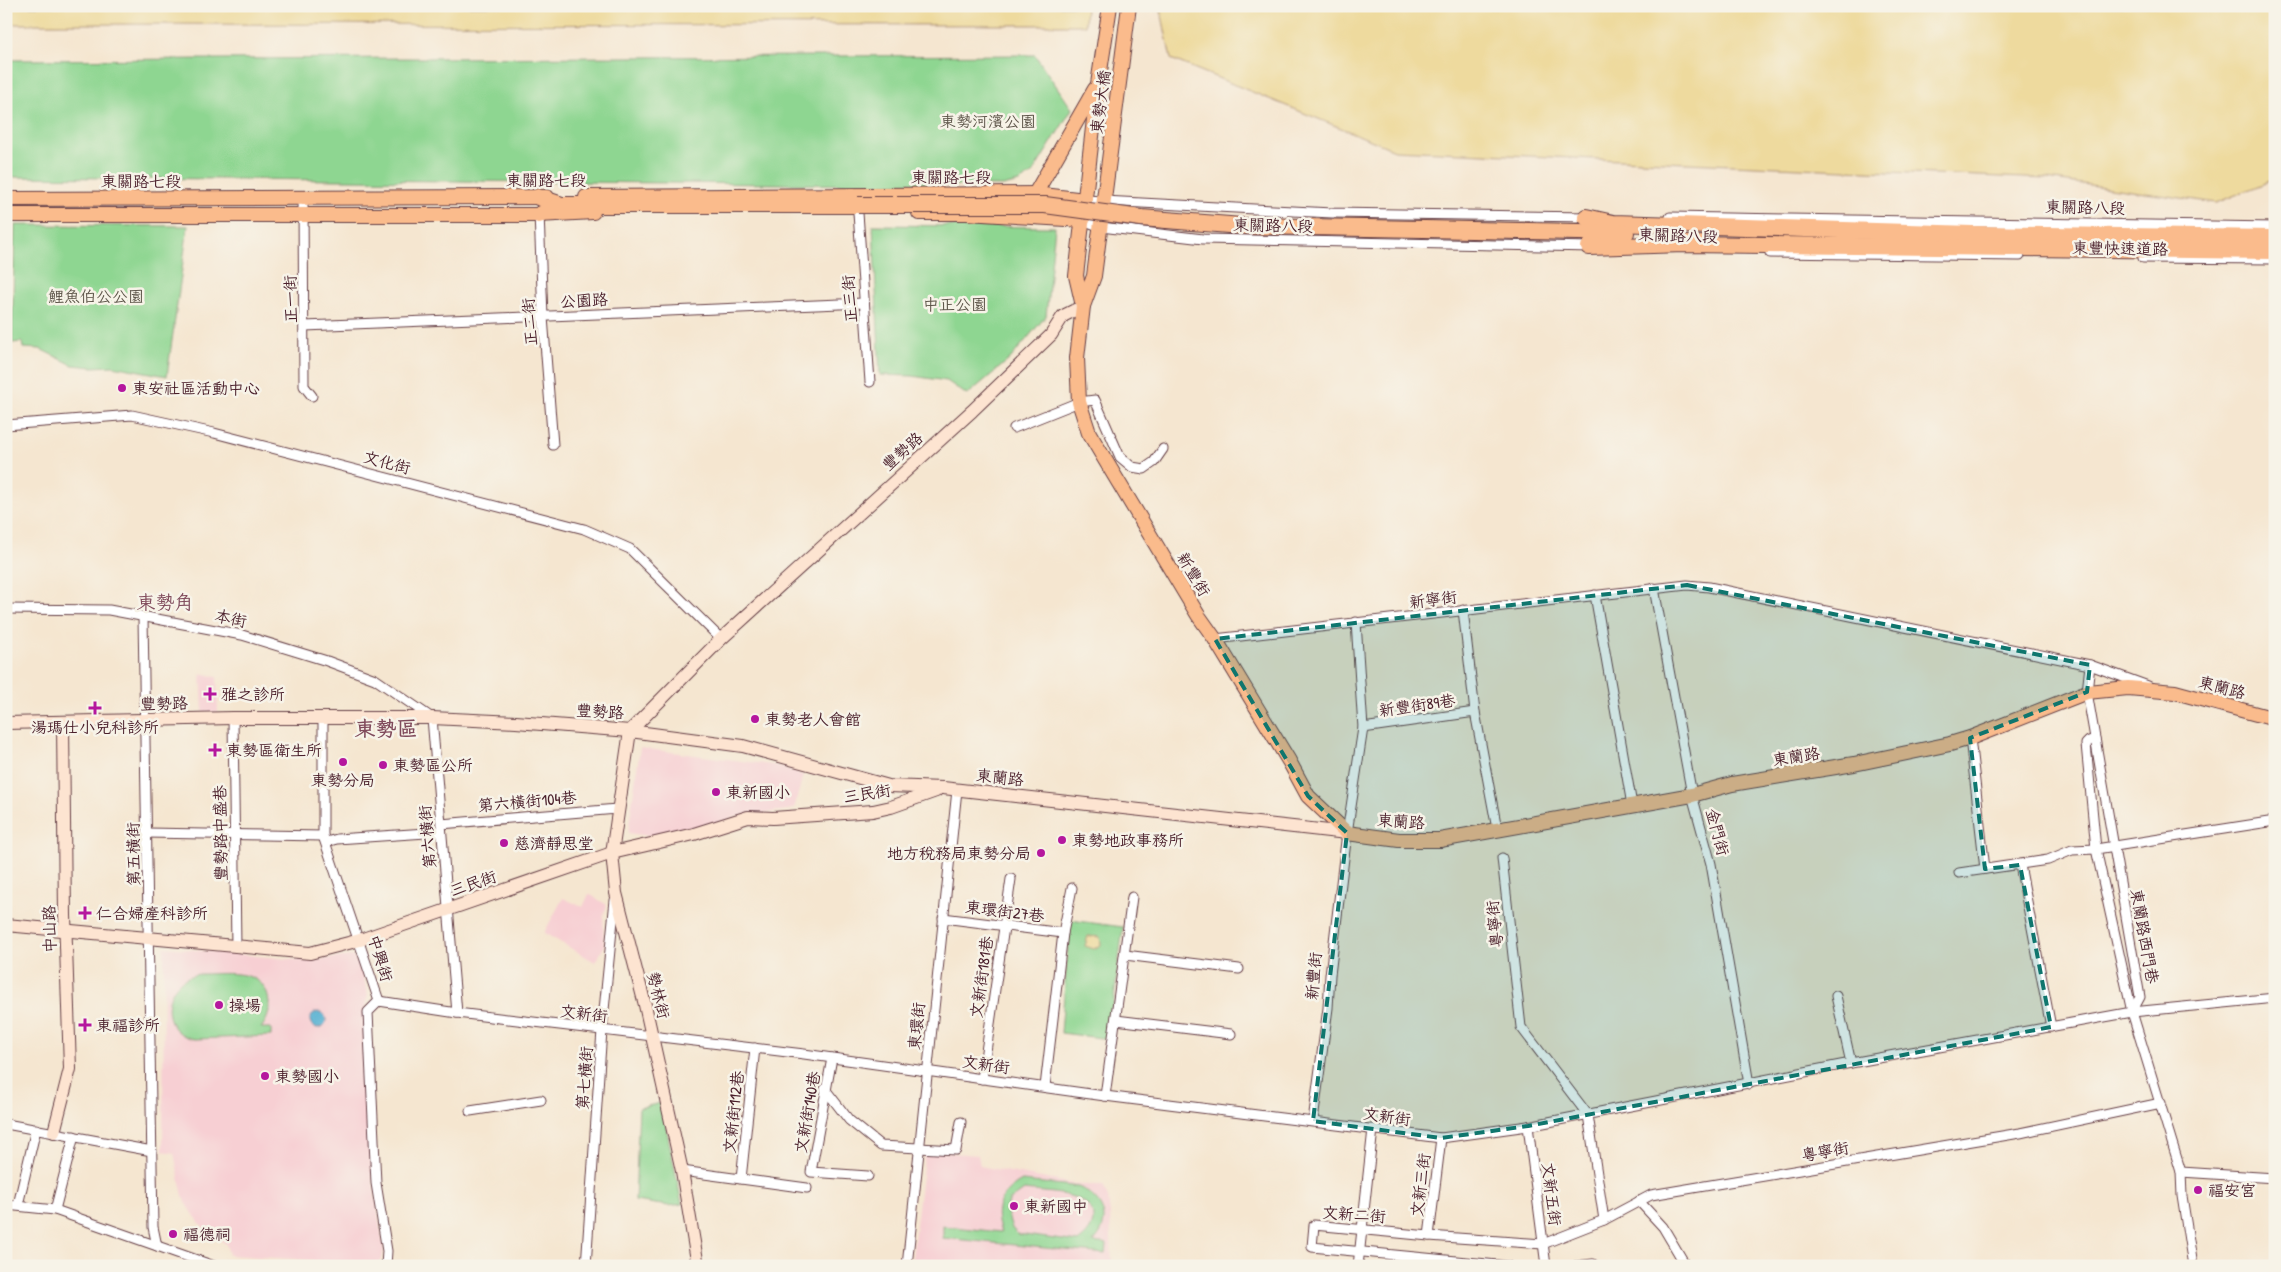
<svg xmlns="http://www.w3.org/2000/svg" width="2281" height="1272" font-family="'Patrick Hand','LXGW WenKai TC',sans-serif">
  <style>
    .built { fill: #f7cfd3 }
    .green { fill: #8ed691; stroke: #6c7a5e; fill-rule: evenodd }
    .sand { fill: #eeda9e; stroke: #9c7c64 }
    .water { fill: #54b0d2; stroke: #4f687e }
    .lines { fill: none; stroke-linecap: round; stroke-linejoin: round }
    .street-casing { stroke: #643d44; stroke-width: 11 }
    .secondary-casing { stroke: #643d44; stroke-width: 14 }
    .primary-casing { stroke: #643d44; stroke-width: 16 }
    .highway-casing { stroke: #643d44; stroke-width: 18 }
    .street { stroke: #fff; stroke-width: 9 }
    .secondary { stroke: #fde4d1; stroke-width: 12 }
    .primary { stroke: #fabb8c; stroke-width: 14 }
    .highway { stroke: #fabb8c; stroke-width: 16 }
    .highway-bridge-casing { stroke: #643d44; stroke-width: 18; stroke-linecap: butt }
    .highway-bridge { stroke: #fabb8c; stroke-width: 16 }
    .marked { fill: #0f766e; fill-opacity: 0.2; stroke: #0f766e; stroke-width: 4; stroke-dasharray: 10 6; stroke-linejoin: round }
    .poi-dot { fill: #b5179e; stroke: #f7f3e8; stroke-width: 2 }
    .labels { text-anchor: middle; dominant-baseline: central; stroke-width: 5; stroke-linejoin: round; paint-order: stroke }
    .street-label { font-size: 16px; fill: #4a1f2b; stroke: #f7f3e8 }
    .park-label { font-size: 16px; fill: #5e564a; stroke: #f7f3e8 }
    .poi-label { font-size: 16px; fill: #4a1f2b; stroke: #f7f3e8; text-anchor: start }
    .quarter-label { font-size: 19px; fill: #804b5c; stroke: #f7f3e8 }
    .district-label { font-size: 21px; font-weight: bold; fill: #804b5c; stroke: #f7f3e8 }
  </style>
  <rect width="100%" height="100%" fill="#f7f3e8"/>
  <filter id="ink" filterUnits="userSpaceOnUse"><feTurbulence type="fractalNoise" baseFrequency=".02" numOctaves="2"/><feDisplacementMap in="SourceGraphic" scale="10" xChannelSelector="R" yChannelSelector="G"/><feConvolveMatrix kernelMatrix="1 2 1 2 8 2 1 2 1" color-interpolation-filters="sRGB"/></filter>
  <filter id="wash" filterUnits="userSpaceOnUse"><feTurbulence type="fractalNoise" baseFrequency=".0096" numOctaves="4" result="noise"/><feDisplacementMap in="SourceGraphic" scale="20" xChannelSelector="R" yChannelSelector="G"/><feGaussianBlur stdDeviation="1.12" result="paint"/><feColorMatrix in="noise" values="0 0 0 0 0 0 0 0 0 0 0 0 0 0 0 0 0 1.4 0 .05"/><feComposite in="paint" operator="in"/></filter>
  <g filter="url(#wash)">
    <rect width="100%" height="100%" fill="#f5e6d0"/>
    <g class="built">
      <path d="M 201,673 L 217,677 L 218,712 L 203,712 Z"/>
      <path d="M 640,748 L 780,766 L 803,775 L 794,809 L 735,817 L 693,831 L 657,837 L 628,833 Z"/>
      <path d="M 589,894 L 607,905 L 603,916 L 604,947 L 595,962 L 544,933 L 563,898 L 583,907 Z"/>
      <path d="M 164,947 L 308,961 L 351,956 L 356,959 L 360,964 L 368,995 L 364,1011 L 373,1182 L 384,1250 L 382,1260 L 375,1264 L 229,1255 L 226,1244 L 203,1227 L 191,1211 L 183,1196 L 174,1153 L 163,1151 Z"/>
      <path d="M 925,1151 L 978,1155 L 980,1166 L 1020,1174 L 1080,1185 L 1103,1185 L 1108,1198 L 1110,1213 L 1112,1266 L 911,1266 Z"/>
    </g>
    <g class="green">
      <path d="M 1035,55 L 1072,109 L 1032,174 L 1019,182 L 1003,186 L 6,177 L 6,60 Z"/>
      <path d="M 15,225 L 188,226 L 167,376 L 113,366 L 92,367 L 73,365 L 40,349 L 23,348 L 22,342 L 12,343 Z"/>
      <path d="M 873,225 L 1055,227 L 1046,316 L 1010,359 L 967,395 L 947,381 L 912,376 L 880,375 Z"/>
      <path d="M 1070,920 L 1123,927 L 1109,1039 L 1061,1033 Z"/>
      <path d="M 202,974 C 227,974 266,967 269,1003 C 270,1012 267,1021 261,1028 L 271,1028 L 271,1036 L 195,1039 C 155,1033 162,975 202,974 Z"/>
      <path d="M 661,1103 L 682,1204 L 669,1206 L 635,1201 L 639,1108 Z"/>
      <path d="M 1022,1181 C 1040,1183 1060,1184 1078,1187 C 1082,1188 1087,1192 1091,1195 C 1108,1209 1108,1227 1093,1242 L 1107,1244 L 1106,1254 L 943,1238 L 943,1226 L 1001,1232 C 992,1209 1000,1193 1022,1181 ZM 1024,1190 C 1043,1193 1090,1191 1093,1216 C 1094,1228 1087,1235 1078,1242 L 1017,1234 L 1012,1228 L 1006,1209 L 1010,1200 Z"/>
    </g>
    <g class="sand">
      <path d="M 6,6 L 1086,6 L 1085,25 L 6,24 Z"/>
      <path d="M 1160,6 L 2275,6 L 2275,179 L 2216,203 L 2047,179 L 1395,150 L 1171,59 Z"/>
      <path d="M 1088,936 L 1100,937 L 1101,945 L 1094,949 L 1085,946 Z"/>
    </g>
    <circle class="water" cx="318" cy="1020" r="8"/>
  </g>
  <g filter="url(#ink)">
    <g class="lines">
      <defs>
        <g id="street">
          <path d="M 303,198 L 304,386 L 312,396"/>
          <path d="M 1085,200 L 1332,213 L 1589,217"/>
          <path d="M 539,213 L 543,317 L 553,445"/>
          <path d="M 858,213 L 870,382"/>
          <path d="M 1670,217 L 2275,227"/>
          <path d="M 1083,220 L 1101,227 L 1203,239 L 1592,247"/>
          <path d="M 1770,253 L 2020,256"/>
          <path d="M 2143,258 L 2275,259"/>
          <path d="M 305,326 L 864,303"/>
          <path d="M 6,425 L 132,415 L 214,433 L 584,529 L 630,549 L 721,639"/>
          <path d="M 1014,428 L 1079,402 L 1095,400 L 1120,457 L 1132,467 L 1144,469 L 1154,462 L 1163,449"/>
          <path d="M 1654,588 L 1692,795 L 1711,864 L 1749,1084"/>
          <path d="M 1595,595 L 1632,805"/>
          <path d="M 6,609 L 109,610 L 242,635 L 327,661 L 375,679 L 432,718 L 457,1013"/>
          <path d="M 1463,610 L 1475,712 L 1497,829"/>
          <path d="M 143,617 L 153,1227 L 157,1246"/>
          <path d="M 1215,639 L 1687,585 L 1709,587 L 2090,665 L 2148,686"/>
          <path d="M 2090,665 L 2087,692 L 2140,997 L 2132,1012"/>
          <path d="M 233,718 L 236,947"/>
          <path d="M 323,718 L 323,836 L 379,1001 L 368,1012 L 376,1183 L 387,1251 L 386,1266"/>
          <path d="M 1363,728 L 1475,712"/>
          <path d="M 1970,738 L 1985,869"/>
          <path d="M 2095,739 L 2089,741 L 2086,744 L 2096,849 L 2132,1012 L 2181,1172 L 2182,1196 L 2193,1266"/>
          <path d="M 441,824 L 617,809"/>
          <path d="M 147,833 L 323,836"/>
          <path d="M 326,842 L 337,839 L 441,832"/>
          <path d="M 1502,858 L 1521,1027 L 1588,1115 L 1604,1220 L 1651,1195 L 2020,1133 L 2161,1103"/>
          <path d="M 2020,865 L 2051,1027"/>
          <path d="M 1959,873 L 2048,860 L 2072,850 L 2096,849 L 2275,821"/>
          <path d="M 943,918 L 1063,933"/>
          <path d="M 1125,955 L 1239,969"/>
          <path d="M 1836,996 L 1851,1063"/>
          <path d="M 379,1001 L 457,1013 L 804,1054 L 1105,1096 L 1441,1138 L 1528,1126 L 1851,1063 L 2132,1012 L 2275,998"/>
          <path d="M 1116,1020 L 1231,1034"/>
          <path d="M 832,1058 L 811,1172 L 868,1176"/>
          <path d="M 982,1079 L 1011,879"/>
          <path d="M 1045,1087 L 1063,933 L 1072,888"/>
          <path d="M 825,1089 L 849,1120 L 881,1146 L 956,1150 L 961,1122"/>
          <path d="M 1105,1096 L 1132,897"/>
          <path d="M 470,1111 L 541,1100"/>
          <path d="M 1313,1121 L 1328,1008 L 1330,975 L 1347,833 L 1363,728 L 1356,622"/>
          <path d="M 6,1124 L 152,1151"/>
          <path d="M 1528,1126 L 1546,1266"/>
          <path d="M 682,1171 L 807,1188"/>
          <path d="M 2181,1172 L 2275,1178"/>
          <path d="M 741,1179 L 755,1048"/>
          <path d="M 1639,1201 L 1663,1227 L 1686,1266"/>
          <path d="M 6,1205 L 55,1210 L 214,1266"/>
          <path d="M 18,1205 L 36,1129"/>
          <path d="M 55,1210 L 74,1136"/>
          <path d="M 1429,1236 L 1441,1138"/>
          <path d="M 586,1266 L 602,1030 L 615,900"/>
          <path d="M 907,1266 L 957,790"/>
          <path d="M 1358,1266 L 1373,1129"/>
          <path d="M 1508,1266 L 1312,1247 L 1314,1225 L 1429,1236 L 1543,1244 L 1604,1220"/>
          <path d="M 1576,1266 L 1593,1264"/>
        </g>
        <g id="secondary">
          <path d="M 6,723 L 233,718 L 432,718 L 516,722 L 630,731 L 743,746 L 889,786 L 943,788 L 1347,833"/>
          <path d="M 630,731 L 721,639 L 972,411 L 1051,335 L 1063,316 L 1083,306"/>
          <path d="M 630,731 L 612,853 L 616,893 L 645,1005 L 682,1171 L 698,1266"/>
          <path d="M 6,925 L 310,953 L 360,940 L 612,853 L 694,834 L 748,817 L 773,818 L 873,811 L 891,807 L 936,791"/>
          <path d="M 54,1132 L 70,1069 L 65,915 L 63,723"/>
        </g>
        <g id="primary">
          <path d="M 1129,6 L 1094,276 L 1083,306 L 1077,358 L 1079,402 L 1089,433 L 1198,615 L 1215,639 L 1289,761 L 1308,796 L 1347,833 L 1399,840 L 1440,840 L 1692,795 L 1732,784 L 1854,764 L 1950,744 L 1970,738 L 2087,692 L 2128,688 L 2175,692 L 2275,719"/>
          <path d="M 1035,194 L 1095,89"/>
          <path d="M 586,197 L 1035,194 L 1085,200"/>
          <path d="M 6,199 L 547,197"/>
          <path d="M 919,213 L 966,213 L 1083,220"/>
          <path d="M 6,215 L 539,215 L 593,212"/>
          <path d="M 1083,306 L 1076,276 L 1098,84 L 1110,6"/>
        </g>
        <g id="highway">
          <path d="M 538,197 L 562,205 L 858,205"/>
          <path d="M 539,215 L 562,205"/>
          <path d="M 1586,217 L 1613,223 L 1972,234 L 2275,238"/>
          <path d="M 1424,229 L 1626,233"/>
          <path d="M 1589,247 L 1684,244 L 2275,251"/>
        </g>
      </defs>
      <use href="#street" class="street-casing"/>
      <use href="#secondary" class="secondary-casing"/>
      <use href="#primary" class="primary-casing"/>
      <use href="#highway" class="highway-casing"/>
      <use href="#street" class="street"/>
      <use href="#secondary" class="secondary"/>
      <use href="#primary" class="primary"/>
      <use href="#highway" class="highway"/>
      <defs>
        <path id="highway-bridge" d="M 858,205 L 1045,205 L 1141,218 L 1242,226 L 1424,229"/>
      </defs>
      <use href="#highway-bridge" class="highway-bridge-casing"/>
      <use href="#highway-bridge" class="highway-bridge"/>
    </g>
  </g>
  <path class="marked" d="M 1687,585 L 2090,665 L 2087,692 L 1970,738 L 1985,869 L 2020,865 L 2051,1027 L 1528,1126 L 1441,1138 L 1313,1121 L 1347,833 L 1308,796 L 1215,639 Z"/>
  <g class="poi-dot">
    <circle cx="122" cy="388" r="5"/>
    <path d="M207.5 686.5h5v5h5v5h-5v5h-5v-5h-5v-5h5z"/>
    <path d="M92.5 700.5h5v5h5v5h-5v5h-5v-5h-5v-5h5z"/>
    <circle cx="755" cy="719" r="5"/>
    <path d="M212.5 742.5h5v5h5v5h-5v5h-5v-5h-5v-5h5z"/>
    <circle cx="343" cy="762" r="5"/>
    <circle cx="383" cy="765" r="5"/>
    <circle cx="716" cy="792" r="5"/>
    <circle cx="1062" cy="840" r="5"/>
    <circle cx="504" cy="843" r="5"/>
    <circle cx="1041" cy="853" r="5"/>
    <path d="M82.5 905.5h5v5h5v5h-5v5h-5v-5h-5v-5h5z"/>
    <circle cx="219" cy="1005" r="5"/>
    <path d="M82.5 1017.5h5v5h5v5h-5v5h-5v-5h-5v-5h5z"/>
    <circle cx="265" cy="1076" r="5"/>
    <circle cx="2198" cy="1190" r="5"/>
    <circle cx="1014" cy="1206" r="5"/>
    <circle cx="173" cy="1234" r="5"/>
  </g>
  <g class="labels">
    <g class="street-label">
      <text transform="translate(1100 102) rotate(-83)">東勢大橋</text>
      <text x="951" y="177">東關路七段</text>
      <text x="546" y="180">東關路七段</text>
      <text x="141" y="181">東關路七段</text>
      <text transform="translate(2085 207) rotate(1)">東關路八段</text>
      <text transform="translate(1273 225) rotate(1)">東關路八段</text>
      <text transform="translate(1678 235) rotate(2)">東關路八段</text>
      <text transform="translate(2120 248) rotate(1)">東豐快速道路</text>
      <text transform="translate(290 299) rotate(-91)">正一街</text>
      <text transform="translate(849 299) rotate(-94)">正三街</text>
      <text transform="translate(584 300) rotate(-3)">公園路</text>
      <text transform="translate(529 322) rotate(-94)">正二街</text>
      <text transform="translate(902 451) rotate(-42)">豐勢路</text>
      <text transform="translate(387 462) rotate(15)">文化街</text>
      <text transform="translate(1194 574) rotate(59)">新豐街</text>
      <text transform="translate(1433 599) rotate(-7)">新寧街</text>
      <text transform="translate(231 618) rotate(12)">本街</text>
      <text transform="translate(2222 687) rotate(15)">東蘭路</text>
      <text transform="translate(164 703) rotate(-1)">豐勢路</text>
      <text transform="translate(1417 705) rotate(-8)">新豐街89巷</text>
      <text transform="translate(600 711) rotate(3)">豐勢路</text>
      <text transform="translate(1796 756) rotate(-9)">東蘭路</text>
      <text transform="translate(1000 777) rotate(6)">東蘭路</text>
      <text transform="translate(867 793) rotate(-9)">三民街</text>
      <text transform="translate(527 801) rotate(-5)">第六橫街104巷</text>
      <text transform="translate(1401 821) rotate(4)">東蘭路</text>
      <text transform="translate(1718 832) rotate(75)">金門街</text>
      <text transform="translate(220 833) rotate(-91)">豐勢路中盛巷</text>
      <text transform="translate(427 837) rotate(-95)">第六橫街</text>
      <text transform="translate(133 854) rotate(-91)">第五橫街</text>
      <text transform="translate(473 883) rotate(-19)">三民街</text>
      <text transform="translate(1005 911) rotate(7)">東環街27巷</text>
      <text transform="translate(1494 924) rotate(-96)">粵寧街</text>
      <text transform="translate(49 929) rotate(-91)">中山路</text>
      <text transform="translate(2145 936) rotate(80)">東蘭路西門巷</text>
      <text transform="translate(381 958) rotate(73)">中興街</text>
      <text transform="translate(1313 976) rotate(-85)">新豐街</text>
      <text transform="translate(981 977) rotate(-82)">文新街181巷</text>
      <text transform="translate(659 995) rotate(76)">勢林街</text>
      <text transform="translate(584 1013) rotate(7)">文新街</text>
      <text transform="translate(916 1026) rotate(-84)">東環街</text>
      <text transform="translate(986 1064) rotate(8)">文新街</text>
      <text transform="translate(584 1078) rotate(-86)">第七橫街</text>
      <text transform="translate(733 1112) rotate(-84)">文新街112巷</text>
      <text transform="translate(807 1112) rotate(-80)">文新街140巷</text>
      <text transform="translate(1387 1116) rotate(8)">文新街</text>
      <text transform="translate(1825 1151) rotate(-10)">粵寧街</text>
      <text transform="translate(1420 1185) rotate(-83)">文新三街</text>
      <text transform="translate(1552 1194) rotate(83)">文新五街</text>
      <text transform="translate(1354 1214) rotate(4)">文新二街</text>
    </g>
    <g class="park-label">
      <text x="988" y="121">東勢河濱公園</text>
      <text x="96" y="296">鯉魚伯公公園</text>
      <text x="955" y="304">中正公園</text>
    </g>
    <g class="poi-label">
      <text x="132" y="388">東安社區活動中心</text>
      <text x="221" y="694">雅之診所</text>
      <text x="765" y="719">東勢老人會館</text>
      <text x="95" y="727" text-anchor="middle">湯瑪仕小兒科診所</text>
      <text x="226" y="750">東勢區衛生所</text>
      <text x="393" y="765">東勢區公所</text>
      <text x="343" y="780" text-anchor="middle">東勢分局</text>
      <text x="726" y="792">東新國小</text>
      <text x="1072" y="840">東勢地政事務所</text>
      <text x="514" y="843">慈濟靜思堂</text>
      <text x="1031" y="853" text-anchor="end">地方稅務局東勢分局</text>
      <text x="96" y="913">仁合婦產科診所</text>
      <text x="229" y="1005">操場</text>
      <text x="96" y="1025">東福診所</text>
      <text x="275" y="1076">東勢國小</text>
      <text x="2208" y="1190">福安宮</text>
      <text x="1024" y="1206">東新國中</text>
      <text x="183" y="1234">福德祠</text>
    </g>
    <g class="quarter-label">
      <text x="165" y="602">東勢角</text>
    </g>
    <g class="district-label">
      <text x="386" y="728">東勢區</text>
    </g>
  </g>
  <rect width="2281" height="1272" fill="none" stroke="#f7f3e8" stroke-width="25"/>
</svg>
